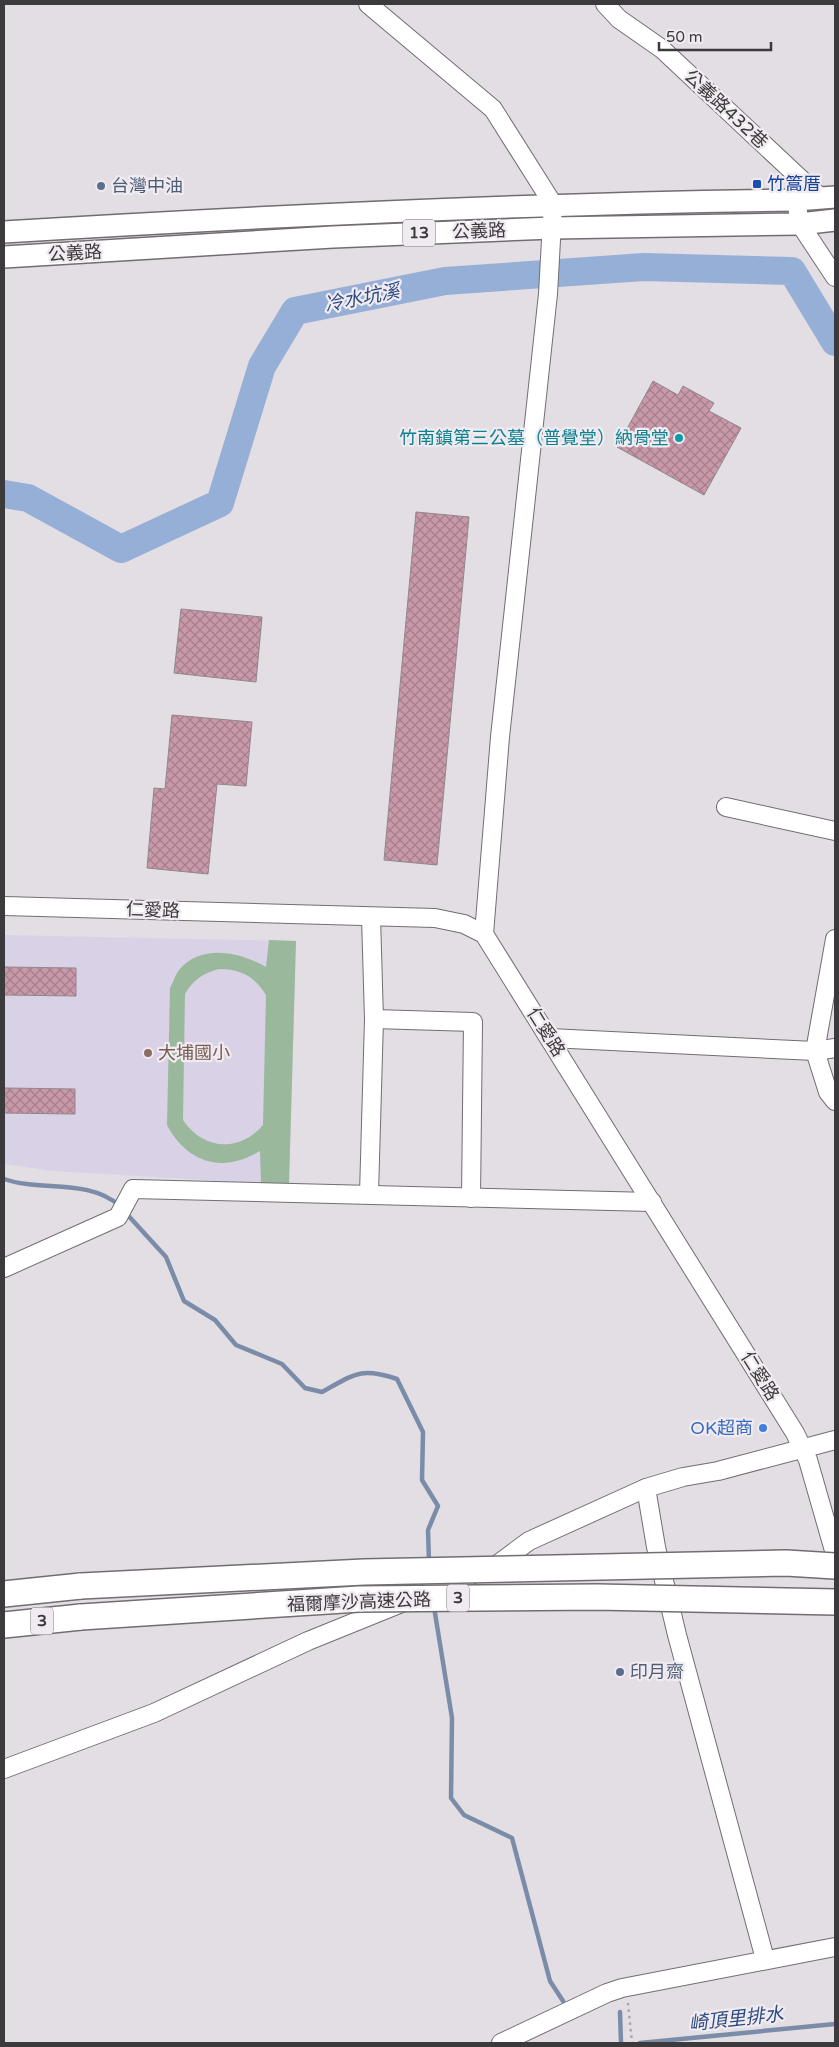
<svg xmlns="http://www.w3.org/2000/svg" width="839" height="2047" font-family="'Varela Round','Noto Sans TC',sans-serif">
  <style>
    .education { fill: #d9d1e6 }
    .pitch { fill: #9ab99c; fill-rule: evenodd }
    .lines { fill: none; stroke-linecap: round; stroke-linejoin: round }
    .stream { stroke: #7b8ca8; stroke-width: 4.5 }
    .river { stroke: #96afd6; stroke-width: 28 }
    .building { fill: url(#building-cross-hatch); stroke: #90878a }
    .minor-casing { stroke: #736d73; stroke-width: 20 }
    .major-casing { stroke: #736d73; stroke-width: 24 }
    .highway-casing { stroke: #736d73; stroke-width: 28 }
    .path { stroke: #aaa5aa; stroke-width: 2.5; stroke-dasharray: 2.5 4; stroke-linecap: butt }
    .minor { stroke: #fff; stroke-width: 18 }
    .major { stroke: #fff; stroke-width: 21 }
    .highway { stroke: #fff; stroke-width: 25 }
    .highway-bridge-casing { stroke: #736d73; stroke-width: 28; stroke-linecap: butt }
    .highway-bridge { stroke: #fff; stroke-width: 25 }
    .transit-dot { fill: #1a4fb4; stroke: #f0eaf1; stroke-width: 2 }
    .service-dot { fill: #5c6f8a; stroke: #f0eaf1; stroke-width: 2 }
    .culture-dot { fill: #0f9aa8; stroke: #f0eaf1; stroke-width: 2 }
    .education-dot { fill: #8d6e63; stroke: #f0eaf1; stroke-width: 2 }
    .shop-dot { fill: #3f7fe0; stroke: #f0eaf1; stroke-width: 2 }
    .labels { text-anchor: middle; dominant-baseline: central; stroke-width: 4.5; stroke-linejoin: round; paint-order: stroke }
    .shield { fill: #f0eaf1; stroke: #736f73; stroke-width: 1 }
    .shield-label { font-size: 16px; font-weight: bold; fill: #3d3a3d }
    .street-label { font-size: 18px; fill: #3d3a3d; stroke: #f0eaf1 }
    .transit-label { font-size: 18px; fill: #164399; stroke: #f0eaf1; text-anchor: start }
    .service-label { font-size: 18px; fill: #4e5e75; stroke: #f0eaf1; text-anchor: start }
    .culture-label { font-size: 18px; fill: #0d838f; stroke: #f0eaf1; text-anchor: end }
    .education-label { font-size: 18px; fill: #785e54; stroke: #f0eaf1; text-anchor: start }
    .shop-label { font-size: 18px; fill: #366cbe; stroke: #f0eaf1; text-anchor: end }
    .water-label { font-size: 19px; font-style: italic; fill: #2c4c7f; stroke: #f0eaf1 }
  </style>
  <defs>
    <pattern id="building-cross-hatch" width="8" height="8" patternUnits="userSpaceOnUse" patternTransform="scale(1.25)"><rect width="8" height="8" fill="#ca99a9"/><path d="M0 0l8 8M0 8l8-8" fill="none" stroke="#a57e8b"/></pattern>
  </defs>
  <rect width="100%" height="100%" fill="#e3dde4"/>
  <path class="education" d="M 4,935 L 296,941 L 289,1185 L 53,1171 L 4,1164 Z"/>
  <path class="pitch" d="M 269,940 L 296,941 L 289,1185 L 261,1183 L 260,1151 C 223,1174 187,1163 167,1125 L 170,988 C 173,983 175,975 179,970 C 201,943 241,952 266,967 ZM 219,969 C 241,969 255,977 266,995 L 263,1125 C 239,1153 203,1150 183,1120 L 185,994 C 193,980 203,973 219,969 Z"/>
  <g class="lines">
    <g class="stream">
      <path d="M 4,1179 C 41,1192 88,1178 120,1206"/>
      <path d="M 125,1212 L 166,1257 L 184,1301 L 215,1320 L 236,1345 L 282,1364 L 305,1388 L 322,1392 C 355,1374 360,1367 397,1379 L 423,1432 L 422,1480 L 438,1506 L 428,1530 L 429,1562"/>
      <path d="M 434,1607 L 452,1718 L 451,1798 L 464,1815 L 512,1838 L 550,1981 L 563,2001"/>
      <path d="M 620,2012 L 621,2043"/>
      <path d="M 640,2043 L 835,2024"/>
    </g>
    <path class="river" d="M 4,494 L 28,498 L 121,549 L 220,503 L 262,366 L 295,311 L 445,281 L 644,267 L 792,271 L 835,342"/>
  </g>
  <g class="building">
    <path d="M 653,381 L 678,395 L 683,386 L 714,403 L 709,411 L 741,428 L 704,495 L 617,447 Z"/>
    <path d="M 416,512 L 469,517 L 437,865 L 384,860 Z"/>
    <path d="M 181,609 L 262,617 L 256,682 L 174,673 Z"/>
    <path d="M 172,715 L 252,722 L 246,786 L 217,784 L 208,874 L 147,868 L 154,788 L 165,789 Z"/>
    <path d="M 4,967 L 76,968 L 76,996 L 4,995 Z"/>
    <path d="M 4,1088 L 75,1089 L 75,1114 L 4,1113 Z"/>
  </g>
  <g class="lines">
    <defs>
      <g id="minor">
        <path d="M 368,4 L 493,109 L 553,204 L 548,294 L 500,737 L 484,934"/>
        <path d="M 605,4 L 619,19 L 662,49 L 821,198"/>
        <path d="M 796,200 L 800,224 L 835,277"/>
        <path d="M 726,807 L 835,831"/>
        <path d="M 4,906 L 435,918 L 464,924 L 484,934 L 795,1433 L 808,1460 L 835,1554"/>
        <path d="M 835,939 L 815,1051 L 828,1092 L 835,1101"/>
        <path d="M 374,1019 L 473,1022 L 471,1198"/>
        <path d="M 550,1038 L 815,1051 L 835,1048"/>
        <path d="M 369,1194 L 374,1019 L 371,917"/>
        <path d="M 4,1268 L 118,1217 L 133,1189 L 652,1202"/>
        <path d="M 646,1488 L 656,1547 L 677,1635 L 765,1959"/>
        <path d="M 4,1769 L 154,1713 L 308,1641 L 498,1564 L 529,1541 L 646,1488 L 683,1477 L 718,1471 L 835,1440"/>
        <path d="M 501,2043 L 607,1993 L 622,1988 L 835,1947"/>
      </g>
      <g id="major">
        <path d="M 4,232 C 268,216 531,203 796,200 L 835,197"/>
        <path d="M 4,257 L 333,237 L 552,228 L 800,224 L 835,220"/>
      </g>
      <g id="highway">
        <path d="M 4,1594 L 81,1586"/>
        <path d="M 4,1625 L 81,1617"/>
      </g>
    </defs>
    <use href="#minor" class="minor-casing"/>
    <use href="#major" class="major-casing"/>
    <use href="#highway" class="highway-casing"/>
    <path class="path" d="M 628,2003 L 632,2043"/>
    <use href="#minor" class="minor"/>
    <use href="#major" class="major"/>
    <use href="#highway" class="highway"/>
    <defs>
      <g id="highway-bridge">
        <path d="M 81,1586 L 364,1572 L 786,1563 L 835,1566"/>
        <path d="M 81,1617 L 359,1599 L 597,1597 L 835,1602"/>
      </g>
    </defs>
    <use href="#highway-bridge" class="highway-bridge-casing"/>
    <use href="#highway-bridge" class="highway-bridge"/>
  </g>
  <rect class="transit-dot" x="752" y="179" width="10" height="10" rx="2.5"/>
  <g class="service-dot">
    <circle cx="101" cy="186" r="5"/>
    <circle cx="620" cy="1672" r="5"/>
  </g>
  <circle class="culture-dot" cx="679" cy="438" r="5"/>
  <circle class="education-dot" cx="148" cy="1053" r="5"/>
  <circle class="shop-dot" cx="763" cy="1428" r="5"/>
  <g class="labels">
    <g class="shield">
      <rect x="403" y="219.5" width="32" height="27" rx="4"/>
      <rect x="447" y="1584.5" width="22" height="27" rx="4"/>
      <rect x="31" y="1607.5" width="22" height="27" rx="4"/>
    </g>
    <g class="shield-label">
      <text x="419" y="233">13</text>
      <text x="458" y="1598">3</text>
      <text x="42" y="1621">3</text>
    </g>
    <g class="street-label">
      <text transform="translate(726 109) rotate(43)">公義路432巷</text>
      <text transform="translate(479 231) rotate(-2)">公義路</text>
      <text transform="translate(75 253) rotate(-3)">公義路</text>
      <text transform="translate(153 910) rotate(2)">仁愛路</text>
      <text transform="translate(546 1032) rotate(58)">仁愛路</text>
      <text transform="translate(760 1376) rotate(58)">仁愛路</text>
      <text transform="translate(359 1602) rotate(-2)">福爾摩沙高速公路</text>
    </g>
    <g class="transit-label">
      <text x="767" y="184">竹篙厝</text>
    </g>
    <g class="service-label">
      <text x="111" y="186">台灣中油</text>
      <text x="630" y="1672">印月齋</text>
    </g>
    <g class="culture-label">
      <text x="669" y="438">竹南鎮第三公墓（普覺堂）納骨堂</text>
    </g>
    <g class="education-label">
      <text x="158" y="1053">大埔國小</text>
    </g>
    <g class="shop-label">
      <text x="753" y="1428">OK超商</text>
    </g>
    <g class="water-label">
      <text transform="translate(362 298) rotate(-11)">冷水坑溪</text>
      <text transform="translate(736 2019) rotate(-6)">崎頂里排水</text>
    </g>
  </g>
  <rect width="839" height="2047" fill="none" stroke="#3d3a3d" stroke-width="10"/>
  <path d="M659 42v8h112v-8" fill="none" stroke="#3d3a3d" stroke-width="2.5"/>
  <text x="666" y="42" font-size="15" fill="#3d3a3d" stroke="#f0eaf1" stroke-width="4" paint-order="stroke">50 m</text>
</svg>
